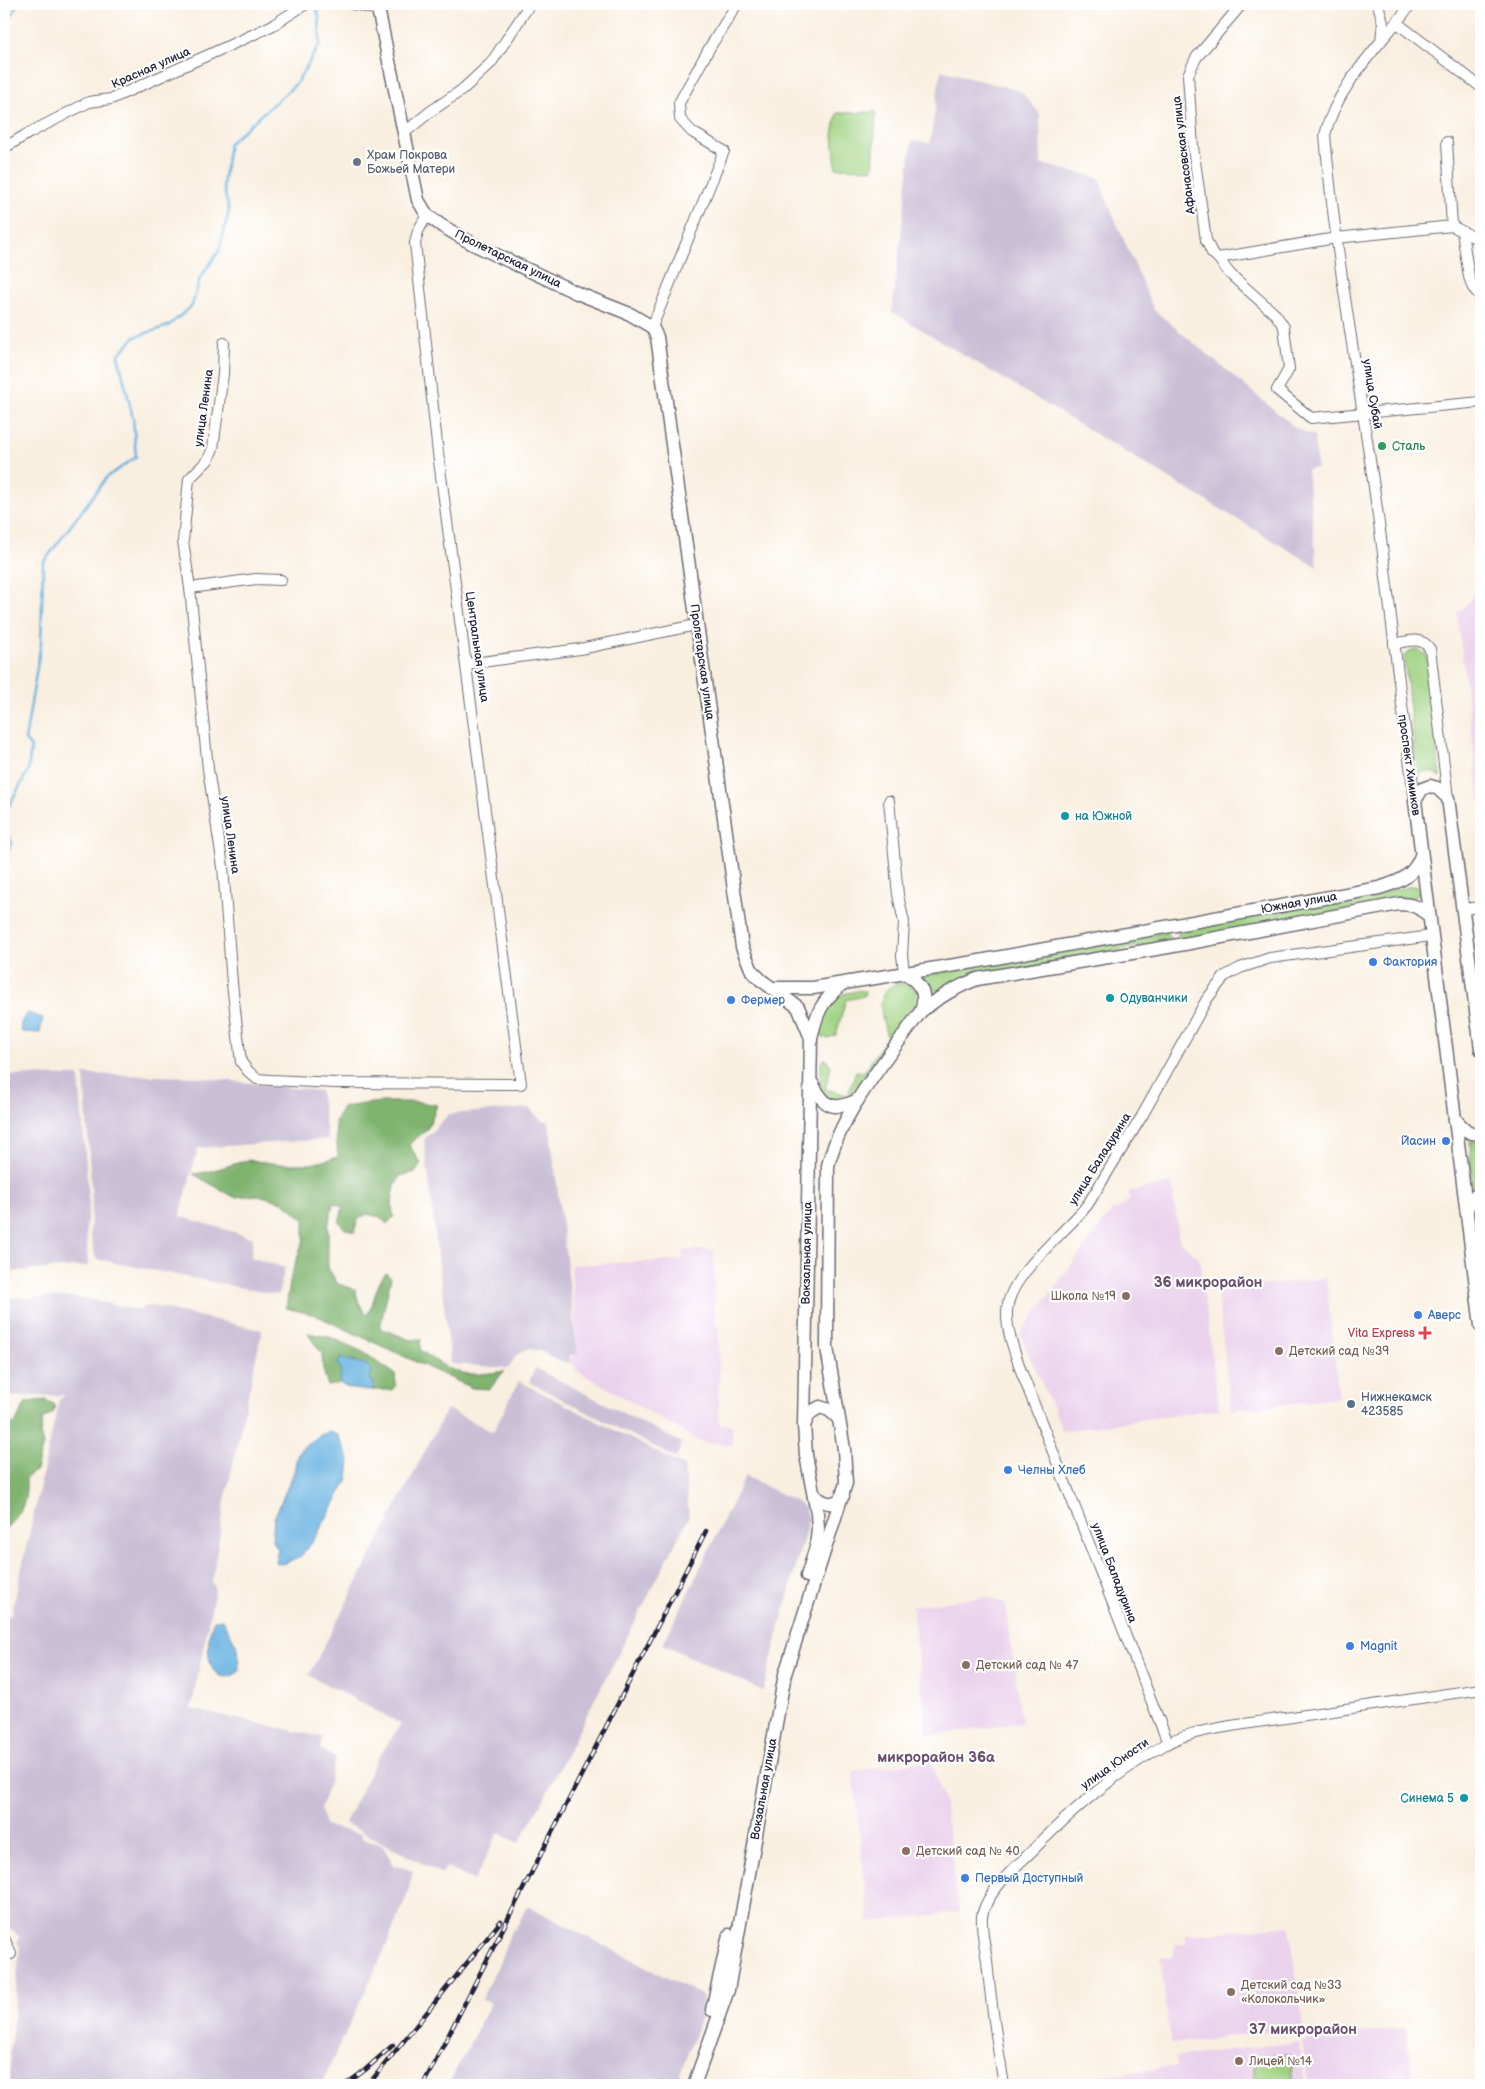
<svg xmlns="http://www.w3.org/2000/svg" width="1485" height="2089" font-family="'Balsamiq Sans',sans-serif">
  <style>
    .built { fill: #ead1ec }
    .industrial { fill: #cabfd6 }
    .green { fill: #9fd180; stroke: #607a5e }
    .forest { fill: #7fb36e; stroke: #506a54 }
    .water { fill: #69b3e1; stroke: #466a8e }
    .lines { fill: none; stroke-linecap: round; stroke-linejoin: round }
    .stream { stroke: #69b3e1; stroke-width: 2.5 }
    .minor-casing { stroke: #6d6a75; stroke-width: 12 }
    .major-casing { stroke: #6d6a75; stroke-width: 15 }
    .minor { stroke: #fff; stroke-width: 10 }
    .major { stroke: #fff; stroke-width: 12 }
    .rail-casing { stroke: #22223b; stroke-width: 4.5 }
    .rail { stroke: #fff; stroke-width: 2.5; stroke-dasharray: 8; stroke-linecap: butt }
    .worship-dot { fill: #6b7280; stroke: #fff; stroke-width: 2 }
    .leisure-dot { fill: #2e9e5b; stroke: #fff; stroke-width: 2 }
    .culture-dot { fill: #0f9aa8; stroke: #fff; stroke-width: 2 }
    .shop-dot { fill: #3f7fe0; stroke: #fff; stroke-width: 2 }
    .education-dot { fill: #8d6e63; stroke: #fff; stroke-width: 2 }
    .health-dot { fill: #e0444e; stroke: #fff; stroke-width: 2 }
    .service-dot { fill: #5c6f8a; stroke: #fff; stroke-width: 2 }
    .labels { text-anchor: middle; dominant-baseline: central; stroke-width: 4.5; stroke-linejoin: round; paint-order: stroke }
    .street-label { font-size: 12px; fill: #22223b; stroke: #fff }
    .worship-label { font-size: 12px; fill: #5b616d; stroke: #fff; text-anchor: start }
    .leisure-label { font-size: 12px; fill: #27864d; stroke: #fff; text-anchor: start }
    .culture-label { font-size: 12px; fill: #0d838f; stroke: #fff; text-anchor: start }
    .shop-label { font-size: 12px; fill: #366cbe; stroke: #fff; text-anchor: start }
    .education-label { font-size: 12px; fill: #785e54; stroke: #fff; text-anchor: start }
    .health-label { font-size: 12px; fill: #be3a42; stroke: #fff; text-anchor: end }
    .service-label { font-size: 12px; fill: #4e5e75; stroke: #fff; text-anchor: start }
    .quarter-label { font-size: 15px; font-weight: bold; fill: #6a506e; stroke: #fff }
  </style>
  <rect width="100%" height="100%" fill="#fff"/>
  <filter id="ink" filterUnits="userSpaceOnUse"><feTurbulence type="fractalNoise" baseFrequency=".02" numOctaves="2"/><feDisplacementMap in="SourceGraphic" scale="10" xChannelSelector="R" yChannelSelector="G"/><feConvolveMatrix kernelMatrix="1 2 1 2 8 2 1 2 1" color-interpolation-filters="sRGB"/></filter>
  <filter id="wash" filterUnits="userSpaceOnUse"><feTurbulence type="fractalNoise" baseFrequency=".0096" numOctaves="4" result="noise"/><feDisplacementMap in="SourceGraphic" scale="20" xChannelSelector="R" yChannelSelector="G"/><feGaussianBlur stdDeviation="1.12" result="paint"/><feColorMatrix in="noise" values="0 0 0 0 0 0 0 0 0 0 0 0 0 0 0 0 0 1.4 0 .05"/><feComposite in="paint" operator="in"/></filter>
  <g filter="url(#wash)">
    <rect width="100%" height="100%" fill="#f9efe0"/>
    <g class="built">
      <path d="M 1481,583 L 1481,807 L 1457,613 L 1466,606 Z"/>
      <path d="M 1172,1183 L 1179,1240 L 1199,1258 L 1219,1409 L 1063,1431 L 1020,1334 L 1114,1208 L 1116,1211 L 1129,1200 L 1129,1192 Z"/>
      <path d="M 684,1250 L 714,1250 L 715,1326 L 719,1327 L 719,1424 L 732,1425 L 732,1445 L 701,1442 L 576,1370 L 571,1361 L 572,1357 L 578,1354 L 571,1265 L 682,1260 Z"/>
      <path d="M 1326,1278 L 1339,1398 L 1231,1410 L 1217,1291 Z"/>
      <path d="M 986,1597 L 1005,1603 L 1022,1723 L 927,1736 L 912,1606 Z"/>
      <path d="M 930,1761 L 943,1794 L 959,1912 L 869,1922 L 853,1771 Z"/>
      <path d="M 1290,1926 L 1303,2027 L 1171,2044 L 1160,1957 L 1173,1956 L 1176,1945 L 1186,1943 L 1186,1935 Z"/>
      <path d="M 1406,2028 L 1414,2085 L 1308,2085 L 1302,2041 Z"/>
      <path d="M 1299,2042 L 1305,2085 L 1041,2085 L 1177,2066 L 1176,2056 Z"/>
    </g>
    <g class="industrial">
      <path d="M 941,70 L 1021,91 L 1040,114 L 1041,164 L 1100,178 L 1103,191 L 1154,310 L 1297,429 L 1314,436 L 1317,468 L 1307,470 L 1317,567 L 892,312 L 912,140 L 930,143 Z"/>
      <path d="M 84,1074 L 196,1077 L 320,1091 L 328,1139 L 198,1148 L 180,1216 L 253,1238 L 251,1257 L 285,1268 L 278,1295 L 96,1259 L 90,1234 L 92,1203 Z"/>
      <path d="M 4,1075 L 79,1076 L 89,1205 L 86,1226 L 88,1266 L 4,1272 Z"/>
      <path d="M 529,1108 L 542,1121 L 549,1121 L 578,1355 L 570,1355 L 570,1363 L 563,1362 L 556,1360 L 543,1351 L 528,1349 L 516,1355 L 509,1368 L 451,1364 L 424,1140 L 449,1114 Z"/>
      <path d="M 76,1297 L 142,1311 L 143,1307 L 152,1306 L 262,1330 L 225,1501 L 212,1581 L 215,1589 L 191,1709 L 322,1737 L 320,1749 L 336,1758 L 321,1809 L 325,1826 L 361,1834 L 363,1839 L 382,1845 L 394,1865 L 413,1871 L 408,1893 L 385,1949 L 321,2085 L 10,2085 L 10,2053 L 20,1945 L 17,1944 L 19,1936 L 6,1926 L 10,1911 L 4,1910 L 4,1617 L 11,1616 L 59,1400 L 65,1395 L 4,1397 L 4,1298 Z"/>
      <path d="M 535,1368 L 682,1443 L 676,1458 L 529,1382 Z"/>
      <path d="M 519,1381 L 684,1466 L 689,1517 L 543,1800 L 519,1843 L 498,1833 L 474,1881 L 446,1867 L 442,1874 L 345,1823 L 376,1761 L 401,1724 L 309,1675 L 447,1409 L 493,1432 Z"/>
      <path d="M 745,1476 L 797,1502 L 805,1508 L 808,1521 L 763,1691 L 663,1644 Z"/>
      <path d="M 527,1906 L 703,1996 L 700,2020 L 681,2071 L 677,2085 L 448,2085 L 491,2003 L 482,2000 L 487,1986 L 499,1964 L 511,1931 L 516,1928 Z"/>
    </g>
    <g class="green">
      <path d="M 876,112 L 873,169 L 836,168 L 833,135 L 837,113 Z"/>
      <path d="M 1413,649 L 1419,650 L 1427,656 L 1440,777 C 1433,772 1428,769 1420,774 L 1418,781 L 1404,656 Z"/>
      <path d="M 1414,886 L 1418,887 L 1420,890 L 1417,895 L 1412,897 L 1179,942 L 1178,931 Z"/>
      <path d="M 1166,932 L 1170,938 L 1166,941 L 1006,973 L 931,1000 L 930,989 L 922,976 Z"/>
      <path d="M 899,983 L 906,983 L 916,990 L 918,1003 L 867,1079 L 852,1097 L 847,1100 L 828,1100 L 820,1091 L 821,1062 L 824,1059 L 827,1060 L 831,1066 L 825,1089 L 848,1095 L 856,1071 L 864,1072 L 887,1037 C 882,1019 872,989 899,983 Z"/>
      <path d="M 860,990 L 865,992 L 864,996 L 846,1000 L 836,1035 L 828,1038 L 823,1037 C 817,1024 825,1005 837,997 C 842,993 854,992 860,990 Z"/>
      <path d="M 1481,1141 L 1481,1188 L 1472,1192 L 1470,1142 Z"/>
      <path d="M 1291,2054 L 1294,2085 L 1255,2085 L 1253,2058 Z"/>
    </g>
    <g class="forest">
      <path d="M 379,1102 L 419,1102 L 437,1105 L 428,1128 L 409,1145 L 421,1164 L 416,1172 L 400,1176 C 393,1188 390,1204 394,1217 L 387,1224 L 380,1217 L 367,1214 L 358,1219 L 355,1232 L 345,1229 L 339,1222 L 343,1207 L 333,1203 L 328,1227 L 328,1268 L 338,1284 L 355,1289 L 359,1303 L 367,1315 C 376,1300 374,1287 386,1273 L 391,1278 L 380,1328 L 411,1340 L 421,1339 L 420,1350 C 454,1374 463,1378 504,1371 L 490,1389 L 472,1388 L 315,1315 L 286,1308 L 291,1276 L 304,1239 L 304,1220 L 283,1202 L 258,1195 L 234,1197 L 193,1174 L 207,1172 L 248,1160 L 279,1164 L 311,1164 L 338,1157 L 335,1121 L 343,1107 Z"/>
      <path d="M 307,1333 L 330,1337 L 363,1352 L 395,1374 L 396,1385 L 392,1390 L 373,1390 L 374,1384 L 370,1378 L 372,1370 L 353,1360 L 338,1363 L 341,1371 L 340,1383 L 328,1386 L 323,1370 L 322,1354 Z"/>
      <path d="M 46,1400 L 55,1405 L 53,1413 L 43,1419 L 40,1434 L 43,1445 L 36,1470 L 26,1478 C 27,1503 23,1512 4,1530 L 4,1423 L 15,1424 L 26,1402 Z"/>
    </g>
    <g class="water">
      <path d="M 28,1013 L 43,1018 L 40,1033 L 22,1032 C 19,1024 22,1019 28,1013 Z"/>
      <path d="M 341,1357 C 350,1363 365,1360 372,1370 L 370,1378 L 374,1384 L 373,1390 C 361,1390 349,1391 340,1383 L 341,1371 L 338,1363 Z"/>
      <path d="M 329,1432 L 338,1435 L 350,1461 L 348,1479 L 317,1535 L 301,1556 L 282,1564 L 275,1562 L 278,1549 L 272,1541 L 274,1518 L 294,1472 L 297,1456 L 301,1449 L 320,1435 Z"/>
      <path d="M 222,1619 L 238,1648 L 239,1672 C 205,1693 204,1640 214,1620 Z"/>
    </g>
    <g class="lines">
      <g class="stream">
        <path d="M 4,33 L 17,4"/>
        <path d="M 4,815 L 28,771 L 31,747 L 25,740 L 41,643 L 43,563 L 107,477 L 136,457 L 133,418 L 118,355 L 135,337 L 168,326 L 192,306 L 200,278 L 219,251 L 229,211 L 223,185 L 229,143 L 296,84 L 320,44 L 319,17 L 316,6"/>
        <path d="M 4,829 L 12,842 L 4,861"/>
        <path d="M 4,876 L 7,880 L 4,918"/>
      </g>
    </g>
  </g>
  <g filter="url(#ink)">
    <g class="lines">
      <defs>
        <g id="minor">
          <path d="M 352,4 L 378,10"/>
          <path d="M 1378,4 L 1383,23 L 1381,41"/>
          <path d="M 1411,4 C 1382,43 1336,86 1325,135 C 1336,263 1361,389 1378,516 C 1391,611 1401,706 1415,801"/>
          <path d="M 1397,23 L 1481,87"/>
          <path d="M 404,133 L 431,111 L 462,90 L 491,63 L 530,4"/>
          <path d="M 1447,142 L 1452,226"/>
          <path d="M 4,148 L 29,133 L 89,102 L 111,99 L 248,37 L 273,25 L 306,4"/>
          <path d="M 1462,232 L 1469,277 L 1473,288 L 1481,297"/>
          <path d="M 1481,241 L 1452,226 L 1336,238 L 1218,258 L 1230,274 L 1276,315 L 1284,327 L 1289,369 L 1277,390 L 1311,418 L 1481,402"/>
          <path d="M 1218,258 L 1212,253 L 1206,240 L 1193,147 L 1188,75 L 1196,58 L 1242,4"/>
          <path d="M 652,327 L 724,151 L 692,132 L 680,119 L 679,103 L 710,47 L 737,4"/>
          <path d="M 224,343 L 223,374 L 213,448 L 208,460 L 189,479 L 183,541 L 190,588 L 208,769 L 223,867 L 232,983 L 241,1062 L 248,1071 L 257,1079 L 271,1080 L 336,1083 L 521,1084 L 438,453 L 415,243 L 418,231 L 427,215"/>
          <path d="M 190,588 L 256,579 L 281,580"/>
          <path d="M 1394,644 C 1408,641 1421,636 1430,649 L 1448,798"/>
          <path d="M 466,664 L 580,649 L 696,625"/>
          <path d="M 889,801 L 898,895 L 904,922 L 902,955 L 904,972"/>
          <path d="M 1463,909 L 1481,907"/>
          <path d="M 1168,1743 L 1021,1371 C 1015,1352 1006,1331 1007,1311 C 1008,1275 1066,1233 1088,1204 L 1142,1116 L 1207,999 L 1225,976 L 1240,968 L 1270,958 L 1431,936"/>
          <path d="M 4,1938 L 11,1954"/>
          <path d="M 1004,2085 C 997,2044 991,2003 987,1961 C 985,1947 981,1930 982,1916 C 986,1893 1014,1868 1030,1853 C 1070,1812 1115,1772 1166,1744 C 1185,1733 1210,1730 1231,1726 L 1481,1689"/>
        </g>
        <g id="major">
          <path d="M 377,4 L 418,200 L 427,215 L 442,226 L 473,244 L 577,293 L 630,314 L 652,327 L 657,337 L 742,947 L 752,971 L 761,980 L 798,1007 L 811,1038"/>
          <path d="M 772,988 L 813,988 L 974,962 L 1379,888 C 1399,882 1413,877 1421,856"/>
          <path d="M 921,1011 C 939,997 956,987 977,979 L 1168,947 L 1399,904 C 1412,904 1420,907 1429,916"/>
          <path d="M 1481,1049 L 1448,798 L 1437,788 L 1430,786 L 1422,789 L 1415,801 L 1481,1326"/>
          <path d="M 812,1083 C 825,1107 832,1112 858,1100"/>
          <path d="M 1455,1119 C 1463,1128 1469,1136 1481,1133"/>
          <path d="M 1467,1210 L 1471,1199 L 1481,1192"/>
          <path d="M 805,1423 L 810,1413 L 820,1407 L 829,1410 L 838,1418"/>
          <path d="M 814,1496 C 826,1504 833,1507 843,1496"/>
          <path d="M 807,1576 L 816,1547 L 818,1529 L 817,1513 L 806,1455 L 804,1425 L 811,1038 C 817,1012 821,1002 842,984"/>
          <path d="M 712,2010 L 729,1935"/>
          <path d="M 694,2085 L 728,1990 L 785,1674 L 846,1483 L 844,1449 L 827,1348 L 828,1166 C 841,1111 888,1058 921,1011 C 928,992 919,983 904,972"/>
        </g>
      </defs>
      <use href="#minor" class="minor-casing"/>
      <use href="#major" class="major-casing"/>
      <use href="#minor" class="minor"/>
      <use href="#major" class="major"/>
      <defs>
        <g id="rail">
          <path d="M 345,2085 L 365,2070 L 393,2045"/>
          <path d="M 368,2085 L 501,1921"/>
          <path d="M 423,2085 L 706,1531"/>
        </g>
      </defs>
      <use href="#rail" class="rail-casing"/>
      <use href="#rail" class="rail"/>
    </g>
  </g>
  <circle class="worship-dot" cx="357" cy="162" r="5"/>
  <circle class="leisure-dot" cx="1382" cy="446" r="5"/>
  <g class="culture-dot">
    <circle cx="1065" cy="816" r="5"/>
    <circle cx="1110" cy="998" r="5"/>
    <circle cx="1464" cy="1798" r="5"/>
  </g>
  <g class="shop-dot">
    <circle cx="1373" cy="962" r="5"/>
    <circle cx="731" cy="1000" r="5"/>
    <circle cx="1446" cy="1141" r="5"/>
    <circle cx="1418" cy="1315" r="5"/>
    <circle cx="1008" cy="1470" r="5"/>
    <circle cx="1350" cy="1646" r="5"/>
    <circle cx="965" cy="1878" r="5"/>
  </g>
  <g class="education-dot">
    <circle cx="1126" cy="1296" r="5"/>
    <circle cx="1279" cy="1351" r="5"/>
    <circle cx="966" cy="1665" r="5"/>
    <circle cx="906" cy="1851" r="5"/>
    <circle cx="1231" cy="1992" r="5"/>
    <circle cx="1239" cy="2061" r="5"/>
  </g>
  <path class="health-dot" d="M1422.5 1325.5h5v5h5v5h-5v5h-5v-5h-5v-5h5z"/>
  <circle class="service-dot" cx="1351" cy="1404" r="5"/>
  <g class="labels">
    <g class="street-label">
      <text transform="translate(151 68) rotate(-24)">Красная улица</text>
      <text transform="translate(1184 155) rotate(-97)">Афанасовская улица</text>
      <text transform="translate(508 259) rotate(26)">Пролетарская улица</text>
      <text transform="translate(1372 394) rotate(81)">улица Субай</text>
      <text transform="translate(204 408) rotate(-82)">улица Ленина</text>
      <text transform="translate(477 647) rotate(82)">Центральная улица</text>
      <text transform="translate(702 662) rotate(82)">Пролетарская улица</text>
      <text transform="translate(1409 765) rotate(82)">проспект Химиков</text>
      <text transform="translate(230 835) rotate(82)">улица Ленина</text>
      <text transform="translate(1299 903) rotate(-10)">Южная улица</text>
      <text transform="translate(1100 1159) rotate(-58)">улица Баладурина</text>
      <text transform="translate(807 1253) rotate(-89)">Вокзальная улица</text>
      <text transform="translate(1114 1573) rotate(69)">улица Баладурина</text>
      <text transform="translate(1115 1764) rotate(-35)">улица Юности</text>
      <text transform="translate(764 1789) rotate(-80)">Вокзальная улица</text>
    </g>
    <g class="worship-label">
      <text x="367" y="155">Храм Покрова<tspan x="367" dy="14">Божьей Матери</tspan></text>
    </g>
    <g class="leisure-label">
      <text x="1392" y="446">Сталь</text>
    </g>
    <g class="culture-label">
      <text x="1075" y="816">на Южной</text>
      <text x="1120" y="998">Одуванчики</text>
      <text x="1454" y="1798" text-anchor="end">Синема 5</text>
    </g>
    <g class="shop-label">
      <text x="1383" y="962">Фактория</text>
      <text x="741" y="1000">Фермер</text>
      <text x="1436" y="1141" text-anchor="end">Йасин</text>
      <text x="1428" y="1315">Аверс</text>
      <text x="1018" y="1470">Челны Хлеб</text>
      <text x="1360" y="1646">Magnit</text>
      <text x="975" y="1878">Первый Доступный</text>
    </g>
    <g class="education-label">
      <text x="1116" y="1296" text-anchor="end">Школа №19</text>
      <text x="1289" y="1351">Детский сад №39</text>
      <text x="976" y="1665">Детский сад № 47</text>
      <text x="916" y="1851">Детский сад № 40</text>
      <text x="1241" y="1985">Детский сад №33<tspan x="1241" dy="14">«Колокольчик»</tspan></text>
      <text x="1249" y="2061">Лицей №14</text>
    </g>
    <g class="health-label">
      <text x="1415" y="1333">Vita Express</text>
    </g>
    <g class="service-label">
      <text x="1361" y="1397">Нижнекамск<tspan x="1361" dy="14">423585</tspan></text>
    </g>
    <g class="quarter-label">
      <text x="1208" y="1282">36 микрорайон</text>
      <text x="936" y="1757">микрорайон 36а</text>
      <text x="1303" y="2029">37 микрорайон</text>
    </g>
  </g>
  <rect width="1485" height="2089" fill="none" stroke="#fff" stroke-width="20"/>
</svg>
